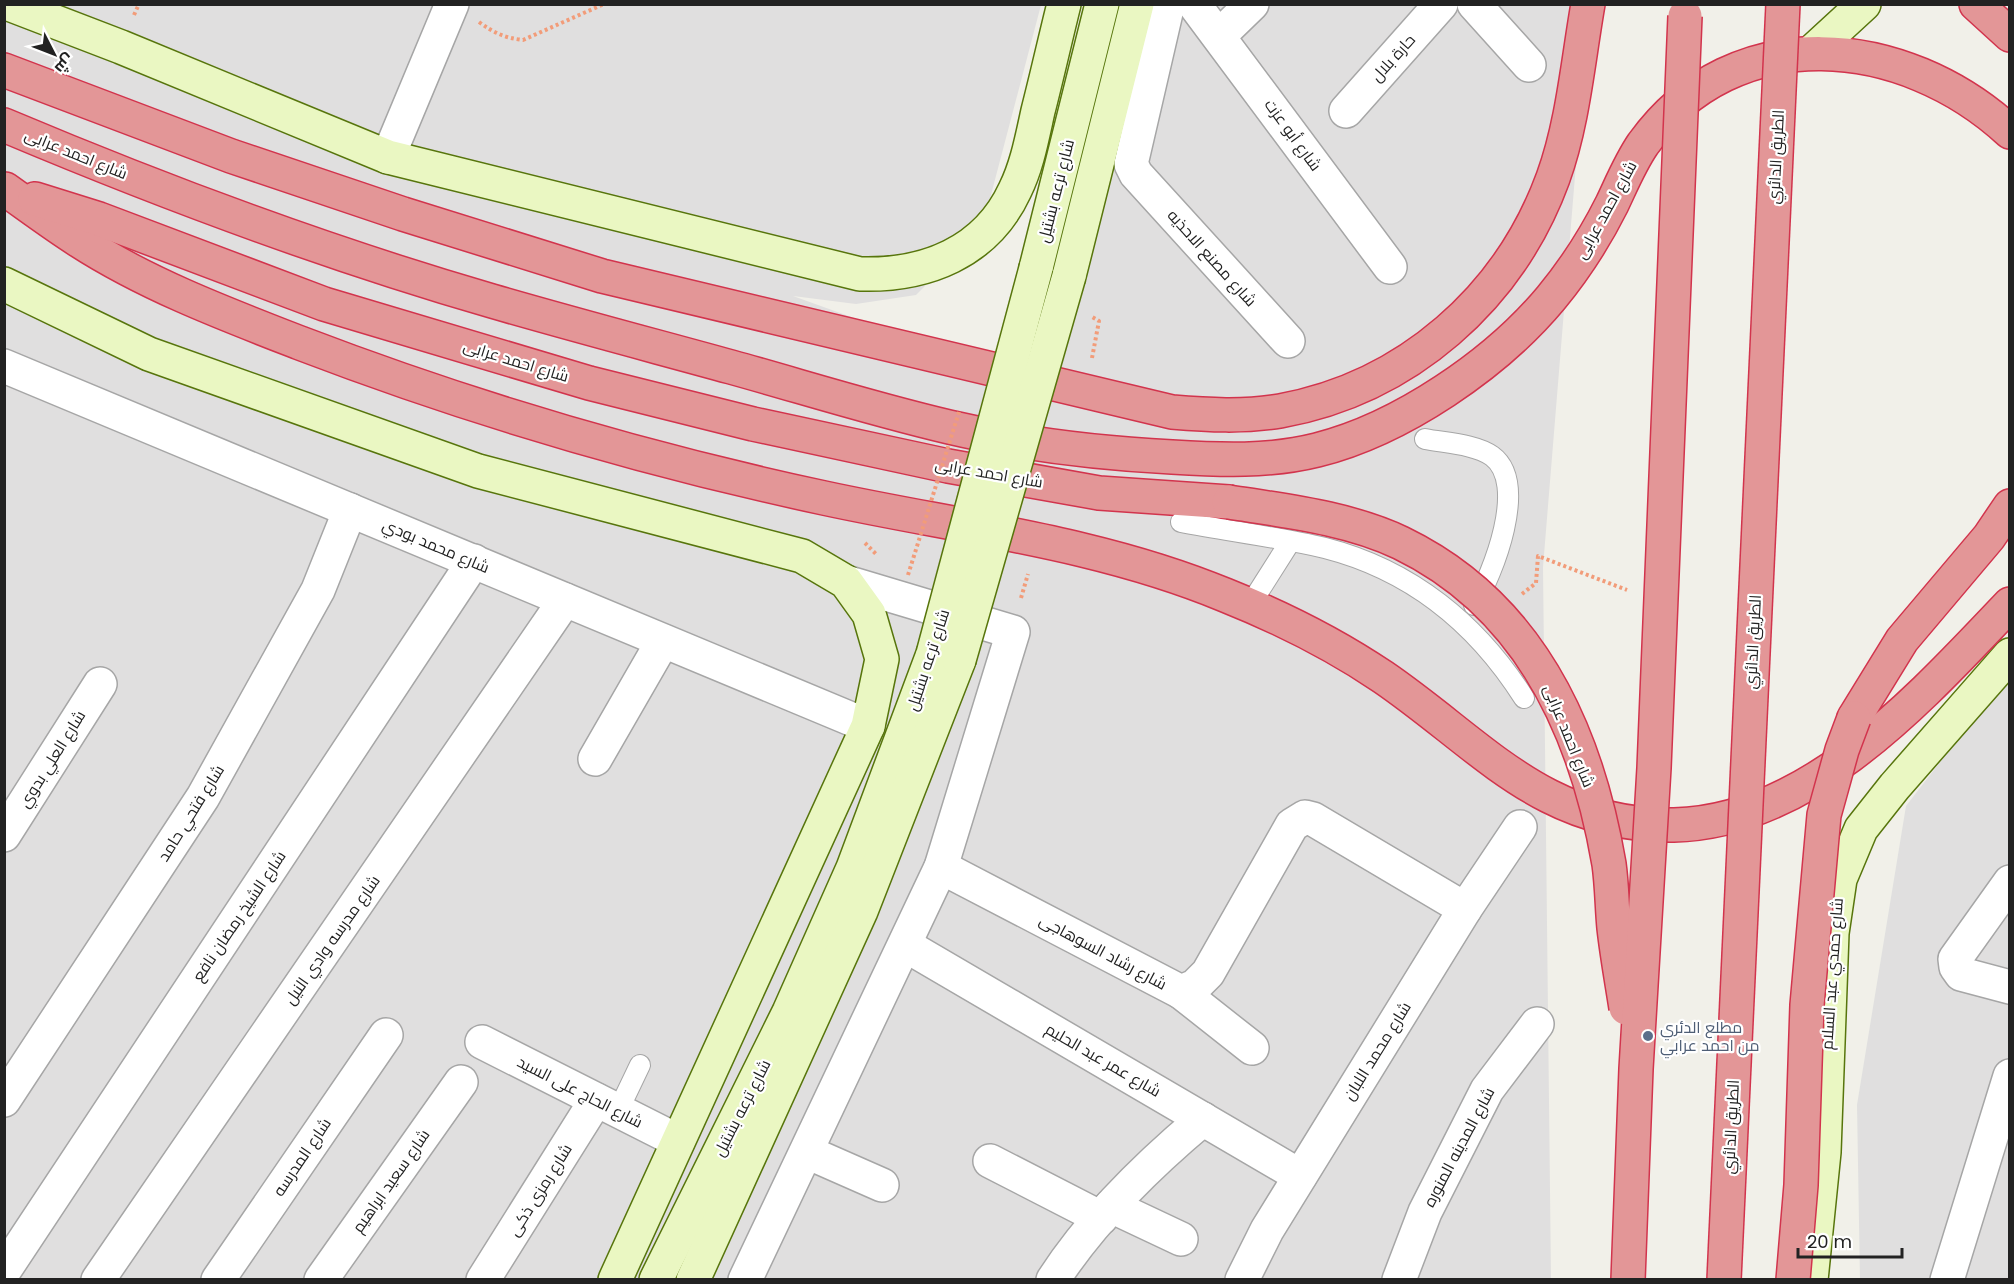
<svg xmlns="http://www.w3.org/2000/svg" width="2014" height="1284" font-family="Poppins,Cairo,sans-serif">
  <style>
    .residential { fill: #e0dfdf }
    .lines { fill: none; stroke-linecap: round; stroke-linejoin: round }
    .lane-casing { stroke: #a6a6a6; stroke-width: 22 }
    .street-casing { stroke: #a6a6a6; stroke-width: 36 }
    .secondary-casing { stroke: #57750c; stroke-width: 36 }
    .highway-casing { stroke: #d2344d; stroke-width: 36 }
    .path { stroke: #f29c79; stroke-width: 4; stroke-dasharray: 3 3; stroke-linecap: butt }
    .lane { stroke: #fff; stroke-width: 20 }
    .street { stroke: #fff; stroke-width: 33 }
    .secondary { stroke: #eaf7c2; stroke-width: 33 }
    .highway { stroke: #e39697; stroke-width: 33 }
    .secondary-bridge-casing { stroke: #57750c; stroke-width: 36; stroke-linecap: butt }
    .highway-bridge-casing { stroke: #d2344d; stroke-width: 36; stroke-linecap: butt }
    .path-bridge { stroke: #f29c79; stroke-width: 4; stroke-dasharray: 3 3; stroke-linecap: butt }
    .secondary-bridge { stroke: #eaf7c2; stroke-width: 33 }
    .highway-bridge { stroke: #e39697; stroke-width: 33 }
    .service-dot { fill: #5c6f8a; stroke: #fff; stroke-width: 2 }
    .labels { text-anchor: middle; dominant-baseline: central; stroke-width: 4.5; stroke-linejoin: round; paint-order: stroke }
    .street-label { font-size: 16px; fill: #222; stroke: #fff }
    .service-label { font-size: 16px; fill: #4e5e75; stroke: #fff; text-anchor: start }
  </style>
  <rect width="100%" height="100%" fill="#f1f0e9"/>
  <g class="residential">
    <path d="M 5,5 L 1041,5 L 982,229 L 916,295 L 856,304 L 793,296 L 1032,382 L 1136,5 L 1589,5 L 1543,567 L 1551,1279 L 5,1280 Z"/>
    <path d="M 2009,673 L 2009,1279 L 1860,1280 L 1857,1105 L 1906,806 Z"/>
  </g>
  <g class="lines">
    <defs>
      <g id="lane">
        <path d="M 1425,439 C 1445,443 1475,444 1492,456 C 1529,483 1493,574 1474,605"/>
        <path d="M 1181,522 C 1228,531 1278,537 1325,548 C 1411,570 1477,624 1524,698"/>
        <path d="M 1250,605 L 1290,542"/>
        <path d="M 618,1111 L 640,1065"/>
      </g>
      <g id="street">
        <path d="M 1168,4 L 1131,164 L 1136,174 L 1288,341"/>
        <path d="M 1194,4 L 1390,267"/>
        <path d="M 1474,4 L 1529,65"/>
        <path d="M 1219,36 L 1252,4"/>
        <path d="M 1346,111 L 1441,4"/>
        <path d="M 388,157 L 452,4"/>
        <path d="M 4,366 L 868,726"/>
        <path d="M 595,759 L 663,641"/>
        <path d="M 4,835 L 100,684"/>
        <path d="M 941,867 L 1181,992 L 1195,986 L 1208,973 L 1292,825 L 1305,817 L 1313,819 L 1465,909"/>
        <path d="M 2010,882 L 1955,959 L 1956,967 L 1961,974 L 2010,987"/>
        <path d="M 905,945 L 1300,1176"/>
        <path d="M 1181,992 L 1252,1048"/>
        <path d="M 482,1042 L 678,1141"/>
        <path d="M 4,1100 L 203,797 L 318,590 L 350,510"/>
        <path d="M 807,1152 L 882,1185"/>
        <path d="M 990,1161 L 1101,1218"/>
        <path d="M 1111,1206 L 1181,1239"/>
        <path d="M 4,1271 L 474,561"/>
        <path d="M 98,1280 L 565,600"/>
        <path d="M 218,1280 L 386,1035"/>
        <path d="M 321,1280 L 461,1082"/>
        <path d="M 483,1280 L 596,1100"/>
        <path d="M 745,1280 L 941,867 L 1013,632 L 846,582"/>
        <path d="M 1053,1280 C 1093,1218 1148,1165 1203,1119"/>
        <path d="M 1242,1280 L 1267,1230 L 1465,909 L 1520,827"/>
        <path d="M 1399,1280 L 1425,1212 L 1487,1090 L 1537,1024"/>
        <path d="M 1947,1280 L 2010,1076"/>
      </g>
      <g id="secondary">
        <path d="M 9,4 L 121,47 L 388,157 L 860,274 C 925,276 986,253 1015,190 C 1027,166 1032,138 1038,111 C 1047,76 1055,40 1064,4"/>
        <path d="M 1813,51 L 1864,4"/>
        <path d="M 1036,268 L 1102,4"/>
        <path d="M 1069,276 L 1137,4"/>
        <path d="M 4,284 L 149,354 L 478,471 L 802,556 L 846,582 L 869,614 L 882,659 L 868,726 L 615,1280"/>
        <path d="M 656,1280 L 789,1012 L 853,868 L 933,654"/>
        <path d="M 693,1280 L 861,911 L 959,660"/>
        <path d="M 1811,1280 L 1824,1152 L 1832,933 L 1840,879 L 1861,829 L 1895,786 L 2010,655"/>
      </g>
      <g id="highway">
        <path d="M 1976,4 L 2010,35"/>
        <path d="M 4,70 L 231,156 L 403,214 L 602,276 L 1172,412 C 1208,415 1244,417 1280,411 C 1407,388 1509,298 1553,178 C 1573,123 1578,61 1588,4"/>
        <path d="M 4,125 C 163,192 326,253 492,301 C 571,324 651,345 731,367 C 803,387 876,410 949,427 C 1021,444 1098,453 1172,457 C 1221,460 1269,462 1317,450 C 1401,429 1496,364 1551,298 C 1575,269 1595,238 1612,204 C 1622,183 1630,163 1643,144 C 1735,17 1904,34 2010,132"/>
        <path d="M 5,189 C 29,206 53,224 78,240 C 146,284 225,314 300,343 C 470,408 647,460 824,498 C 958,527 1097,542 1225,595 C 1280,617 1334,644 1383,677 C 1481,744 1543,827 1674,825 C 1811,822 1922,696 2010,604"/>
        <path d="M 35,199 L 99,219 L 324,304 L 589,383 L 753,424 L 948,466 L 1099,493 L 1229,502"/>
        <path d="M 1854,718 L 1902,640 L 1989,537 L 2010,506"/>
      </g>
    </defs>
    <use href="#lane" class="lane-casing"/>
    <use href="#street" class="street-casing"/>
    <use href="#secondary" class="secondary-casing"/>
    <use href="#highway" class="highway-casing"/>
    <g class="path">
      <path d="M 134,15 L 139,4"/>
      <path d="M 479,22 C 494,33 505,38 523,40 L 604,4"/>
      <path d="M 1092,358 L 1099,321 L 1092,317"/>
      <path d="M 865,543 L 877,555"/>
      <path d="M 1522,594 L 1536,583 L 1538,556 L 1627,590"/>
      <path d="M 1021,598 L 1028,574"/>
    </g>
    <use href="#lane" class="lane"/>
    <use href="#street" class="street"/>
    <use href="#secondary" class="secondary"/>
    <use href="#highway" class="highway"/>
    <defs>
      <g id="secondary-bridge">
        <path d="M 933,654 L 1036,268"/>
        <path d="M 959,660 L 1069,276"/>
      </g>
      <g id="highway-bridge">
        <path d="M 1229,502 C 1286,511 1349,518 1401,543 C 1529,605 1586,730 1609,864 C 1612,885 1612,907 1614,928 C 1617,955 1622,982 1626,1008"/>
        <path d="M 1628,1280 L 1636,1069 L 1654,768 L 1685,16"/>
        <path d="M 1724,1280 L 1783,4"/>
        <path d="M 1793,1280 L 1801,1185 L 1807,1005 L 1824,815 L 1842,750 L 1854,718"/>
      </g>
    </defs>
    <use href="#secondary-bridge" class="secondary-bridge-casing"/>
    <use href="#highway-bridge" class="highway-bridge-casing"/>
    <path class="path-bridge" d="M 908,575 L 959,412"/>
    <use href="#secondary-bridge" class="secondary-bridge"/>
    <use href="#highway-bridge" class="highway-bridge"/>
  </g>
  <circle class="service-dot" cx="1648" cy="1036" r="6"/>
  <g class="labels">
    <g class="street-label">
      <text transform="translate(1393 58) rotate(-48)">حارة بلال</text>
      <text transform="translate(1293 135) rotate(54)">شارع أبو عزت</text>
      <text transform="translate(76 154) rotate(22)">شارع احمد عرابى</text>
      <text transform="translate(1776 157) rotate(-87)">الطريق الدائري</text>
      <text transform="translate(1056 191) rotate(-76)">شارع ترعه بشتيل</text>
      <text transform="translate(1606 210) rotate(-61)">شارع احمد عرابى</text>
      <text transform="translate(1212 258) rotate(48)">شارع مصنع الاحذيه</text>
      <text transform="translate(516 361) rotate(17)">شارع احمد عرابى</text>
      <text transform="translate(989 473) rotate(10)">شارع احمد عرابى</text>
      <text transform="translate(436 546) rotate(23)">شارع محمد بودي</text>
      <text transform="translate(1753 642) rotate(-87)">الطريق الدائري</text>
      <text transform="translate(928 660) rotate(-72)">شارع ترعه بشتيل</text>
      <text transform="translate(1569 736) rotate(68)">شارع احمد عرابى</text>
      <text transform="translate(52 759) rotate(-58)">شارع العلي بدوي</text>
      <text transform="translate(191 813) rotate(-58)">شارع فتحي حامد</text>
      <text transform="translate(239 916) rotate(-56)">شارع الشيخ رمضان نافع</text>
      <text transform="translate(332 940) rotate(-55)">شارع مدرسه وادي النيل</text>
      <text transform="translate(1103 952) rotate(28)">شارع رشاد السوهاجى</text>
      <text transform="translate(1832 974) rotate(-86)">شارع حمدي عبد السلام</text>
      <text transform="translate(1377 1051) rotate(-58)">شارع محمد اللبان</text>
      <text transform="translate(1103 1060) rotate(30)">شارع عمر عبد الحليم</text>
      <text transform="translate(580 1092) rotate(27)">شارع الحاج على السيد</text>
      <text transform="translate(742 1108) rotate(-63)">شارع ترعه بشتيل</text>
      <text transform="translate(1731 1127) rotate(-87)">الطريق الدائري</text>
      <text transform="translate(1459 1147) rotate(-62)">شارع المدينه المنوره</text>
      <text transform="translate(302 1157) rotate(-56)">شارع المدرسه</text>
      <text transform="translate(391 1181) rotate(-55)">شارع سعيد ابراهيم</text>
      <text transform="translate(540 1190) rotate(-58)">شارع رمزى ذكى</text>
    </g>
    <g class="service-label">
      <text x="1660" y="1027">مطلع الدئري<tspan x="1660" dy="18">من احمد عرابي</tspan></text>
    </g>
  </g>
  <rect width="2014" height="1284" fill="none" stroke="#222222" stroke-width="12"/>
  <g transform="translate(54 54) rotate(132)" stroke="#ffffff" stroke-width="4.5" paint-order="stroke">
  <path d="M0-4.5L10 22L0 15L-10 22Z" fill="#222222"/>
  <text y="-9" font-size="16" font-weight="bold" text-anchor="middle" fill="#222222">ش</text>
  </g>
  <path d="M1798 1248v9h104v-9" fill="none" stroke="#222222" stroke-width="3"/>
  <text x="1807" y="1248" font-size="18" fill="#222222" stroke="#ffffff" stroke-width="4.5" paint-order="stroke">20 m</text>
</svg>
